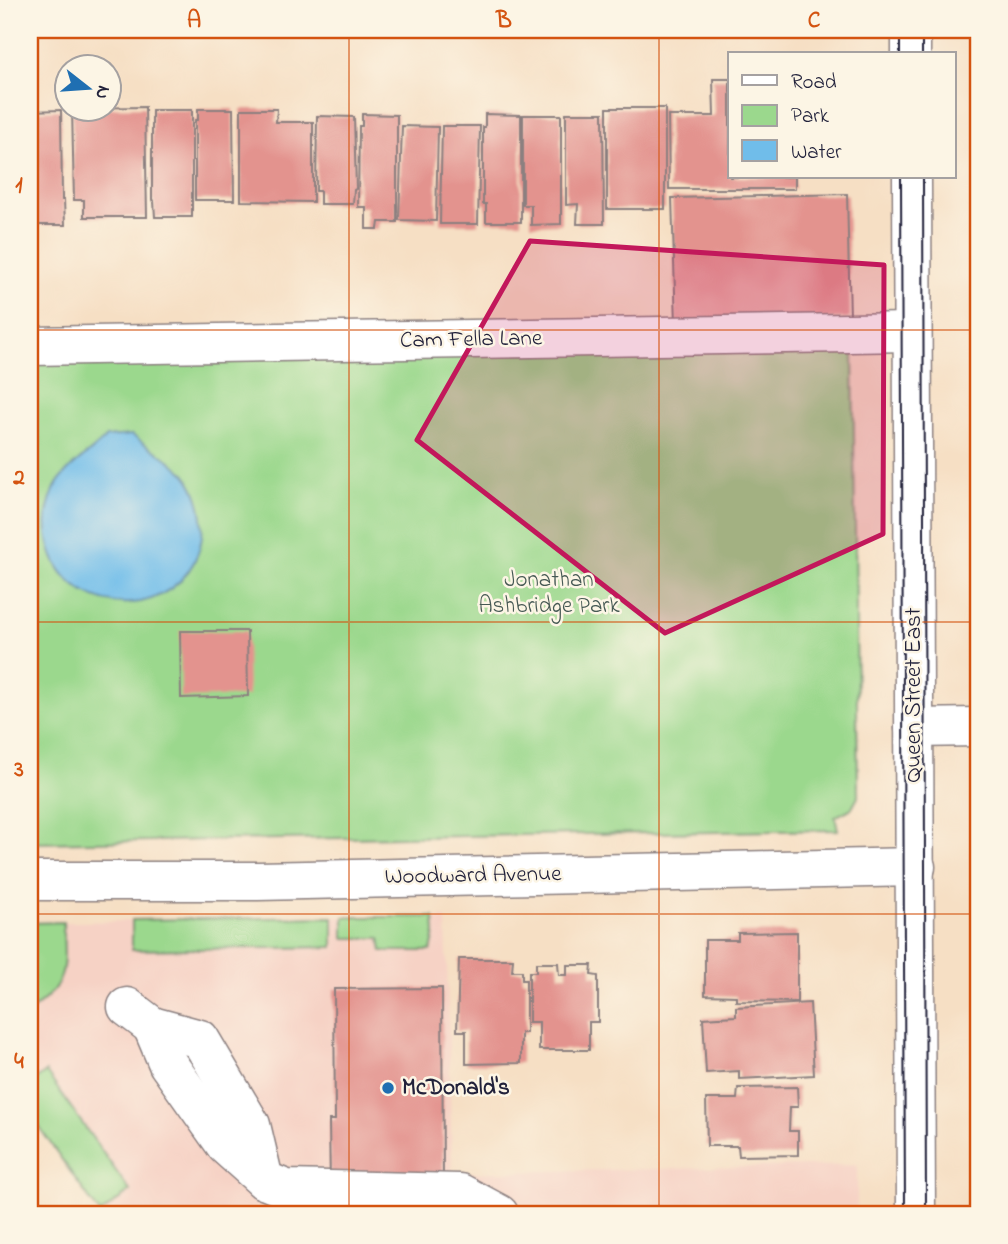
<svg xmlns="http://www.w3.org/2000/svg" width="1008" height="1244" font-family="'Indie Flower',sans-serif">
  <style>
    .built { fill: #f6d2c5 }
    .green { fill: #9bd88d; stroke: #5e7d64; stroke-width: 2 }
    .water { fill: #70bdea; stroke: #497092; stroke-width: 2 }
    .building { fill: #e3938e }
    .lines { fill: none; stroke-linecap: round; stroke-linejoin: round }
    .minor-casing { stroke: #8c8080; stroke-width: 41 }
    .major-casing { stroke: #8c8080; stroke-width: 41 }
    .minor { stroke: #fff; stroke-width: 38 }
    .major { stroke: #fff; stroke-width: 38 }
    .tram { stroke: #22223b; stroke-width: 2 }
    .marked { fill: #c2185b; fill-opacity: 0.2; stroke: #c2185b; stroke-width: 5; stroke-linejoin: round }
    .grid { fill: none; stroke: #d45411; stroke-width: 2; stroke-opacity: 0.55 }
    .poi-dot { fill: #1f6fb2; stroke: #fcf5e5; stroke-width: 2.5 }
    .labels { text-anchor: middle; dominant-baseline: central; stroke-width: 5; stroke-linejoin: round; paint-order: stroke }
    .street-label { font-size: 23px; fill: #22223b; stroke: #fcf5e5 }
    .park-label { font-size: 23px; fill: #465954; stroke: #fcf5e5 }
    .poi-label { font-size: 23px; font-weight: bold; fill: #22223b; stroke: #fcf5e5; text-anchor: start }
    .neatline { fill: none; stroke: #d45411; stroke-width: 2.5 }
    .grid-label { font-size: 23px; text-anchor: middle; font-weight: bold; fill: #d45411 }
  </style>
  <rect width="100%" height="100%" fill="#fcf5e5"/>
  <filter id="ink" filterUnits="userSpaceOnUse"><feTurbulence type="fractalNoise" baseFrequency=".0143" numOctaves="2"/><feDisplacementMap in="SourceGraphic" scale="14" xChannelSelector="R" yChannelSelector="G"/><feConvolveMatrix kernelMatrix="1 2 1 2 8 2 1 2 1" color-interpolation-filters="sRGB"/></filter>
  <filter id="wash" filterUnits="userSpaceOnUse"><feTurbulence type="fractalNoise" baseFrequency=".00686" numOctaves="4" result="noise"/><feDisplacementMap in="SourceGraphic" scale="28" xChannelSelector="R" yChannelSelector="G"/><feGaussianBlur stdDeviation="1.57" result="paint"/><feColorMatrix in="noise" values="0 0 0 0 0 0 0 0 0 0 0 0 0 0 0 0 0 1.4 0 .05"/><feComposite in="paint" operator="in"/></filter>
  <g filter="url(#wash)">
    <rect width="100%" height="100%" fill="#f6dfc4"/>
    <path class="built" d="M 333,917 L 446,918 L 452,1173 L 857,1165 L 857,1214 L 99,1214 L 30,1114 L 30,923 Z"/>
    <g class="green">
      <path d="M 853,347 L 858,797 L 852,808 L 835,817 L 838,830 L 30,843 L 30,360 Z"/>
      <path d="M 333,917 L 333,947 L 132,950 L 132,920 Z"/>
      <path d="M 344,917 L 434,917 L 435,933 L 431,951 L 382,951 L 380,938 L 344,938 Z"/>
      <path d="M 63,922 C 64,967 70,983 30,1011 L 30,923 Z"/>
      <path d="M 46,1072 L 130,1191 L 100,1214 L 30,1114 L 30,1084 Z"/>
    </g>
    <path class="water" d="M 132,435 C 149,448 169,457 184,473 C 192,482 197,494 200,506 C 217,576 145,627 84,592 C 70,584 59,571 53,557 C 44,534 44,512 54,490 C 64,467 90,455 106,437 Z"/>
    <g id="blocks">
      <g class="building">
        <path d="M 713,79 L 730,79 L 730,177 L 795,177 L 795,189 L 669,189 L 668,116 L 714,116 Z"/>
        <path d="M 145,107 L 147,217 L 84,217 L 84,200 L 74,200 L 72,108 Z"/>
        <rect x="607" y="108" width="58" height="101"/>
        <path d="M 198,109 L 233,109 L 234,200 L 195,200 L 195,120 L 198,120 Z"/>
        <path d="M 241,109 L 277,109 L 276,122 L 313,122 L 313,202 L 241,201 Z"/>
        <path d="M 61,110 L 62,200 L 64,200 L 65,225 L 30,225 L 30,111 Z"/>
        <path d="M 152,110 L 192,110 L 192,217 L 155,217 L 154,201 L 152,200 Z"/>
        <path d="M 566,113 L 603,113 L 604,224 L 577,224 L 578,204 L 566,205 Z"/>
        <path d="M 362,114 L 397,115 L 397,222 L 379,222 L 378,229 L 366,229 L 366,207 L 358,207 L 359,126 L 362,126 Z"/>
        <path d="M 485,114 L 521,115 L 521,222 L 486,222 L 486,204 L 483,204 L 483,127 L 485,127 Z"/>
        <path d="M 523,115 L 561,115 L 561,224 L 531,225 L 531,205 L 523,205 Z"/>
        <path d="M 317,116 L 354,117 L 356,189 L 354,190 L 353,204 L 320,204 L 320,191 L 316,191 Z"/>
        <path d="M 402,126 L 438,127 L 436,221 L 399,220 Z"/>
        <path d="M 442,126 L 480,126 L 478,224 L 440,224 Z"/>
        <rect x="975" y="174" width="3" height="72"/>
        <path d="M 847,194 L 850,318 L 676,323 L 672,198 Z"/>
        <path d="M 180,631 L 247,631 L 248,696 L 181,698 Z"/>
        <path d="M 797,932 L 797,1002 L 736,1001 L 736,996 L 705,995 L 705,940 L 738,940 L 738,933 Z"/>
        <path d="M 459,959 L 513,959 L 512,971 L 522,971 L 522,980 L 526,980 L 526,1033 L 521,1033 L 521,1063 L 466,1064 L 466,1031 L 457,1031 Z"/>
        <path d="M 536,963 L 558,963 L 559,975 L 567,975 L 567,965 L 592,965 L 591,975 L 598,976 L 598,1022 L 589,1022 L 589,1050 L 539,1050 L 539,1022 L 529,1022 L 529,972 L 536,972 Z"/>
        <path d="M 442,988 L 443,1185 L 330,1185 L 329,1120 L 335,1120 L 334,989 Z"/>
        <path d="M 810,1003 L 814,1075 L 739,1079 L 739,1071 L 706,1073 L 703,1018 L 736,1016 L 736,1007 Z"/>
        <path d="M 797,1087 L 798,1107 L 790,1107 L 789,1131 L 798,1131 L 798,1155 L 739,1156 L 738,1146 L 707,1146 L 706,1099 L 737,1099 L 738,1088 Z"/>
        <rect x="976" y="1115" width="2" height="48"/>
      </g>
    </g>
  </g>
  <g filter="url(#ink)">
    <use href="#blocks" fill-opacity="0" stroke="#8c8080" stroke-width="2"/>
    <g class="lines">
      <defs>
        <g id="minor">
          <path d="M 30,346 L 912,332"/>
          <path d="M 914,728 L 978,727"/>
          <path d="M 30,881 L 258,881 L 916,867"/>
          <path d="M 127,1007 L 152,1026 L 200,1039 L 251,1125 L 264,1180 L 286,1189 L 460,1193 L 499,1214"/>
          <path d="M 152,1026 L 168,1064 L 226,1146 L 264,1180"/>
        </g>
        <g id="major">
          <path d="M 911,30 L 911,54"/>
          <path d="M 912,177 L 916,1214"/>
        </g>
      </defs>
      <use href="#minor" class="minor-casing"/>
      <use href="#major" class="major-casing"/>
      <use href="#minor" class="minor"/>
      <use href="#major" class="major"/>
      <g class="tram">
        <path d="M 900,30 L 900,54"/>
        <path d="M 922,30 L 922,54"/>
        <path d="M 901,177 L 905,1214"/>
        <path d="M 923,177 L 926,1214"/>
      </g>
    </g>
  </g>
  <path class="marked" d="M 530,241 L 884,265 L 883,534 L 665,633 L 417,440 Z"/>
  <path class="grid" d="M 349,30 L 349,1214M 659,30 L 659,1214M 30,330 L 978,330M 30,622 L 978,622M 30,914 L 978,914"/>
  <circle class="poi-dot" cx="388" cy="1088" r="7"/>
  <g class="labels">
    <g class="street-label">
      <text transform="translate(471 340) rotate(-1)">Cam Fella Lane</text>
      <text transform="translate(914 695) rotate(-90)">Queen Street East</text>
      <text transform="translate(473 876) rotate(-1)">Woodward Avenue</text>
    </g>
    <g class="park-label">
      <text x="549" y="580">Jonathan<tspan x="549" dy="26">Ashbridge Park</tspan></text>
    </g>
    <g class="poi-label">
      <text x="402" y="1088">McDonald's</text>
    </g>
  </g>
  <rect width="1008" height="1244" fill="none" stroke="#fcf5e5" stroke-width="77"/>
  <rect x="728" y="52" width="228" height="126" fill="#fcf5e5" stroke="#a5a1a1" stroke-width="2"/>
  <rect x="742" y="75" width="35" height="10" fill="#ffffff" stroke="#a5a1a1" stroke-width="2"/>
  <text x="791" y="88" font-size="21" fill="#22223b">Road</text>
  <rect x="742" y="105" width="35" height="21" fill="#9bd88d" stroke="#a5a1a1" stroke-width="2"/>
  <text x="791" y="122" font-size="21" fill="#22223b">Park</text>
  <rect x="742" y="140" width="35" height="21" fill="#70bdea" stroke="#a5a1a1" stroke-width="2"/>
  <text x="791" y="158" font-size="21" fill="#22223b">Water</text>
  <g transform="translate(88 88) rotate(107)"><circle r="33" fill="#fcf5e5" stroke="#a5a1a1" stroke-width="2"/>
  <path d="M0-5L12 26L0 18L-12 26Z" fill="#1f6fb2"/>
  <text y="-10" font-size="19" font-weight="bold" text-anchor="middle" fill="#22223b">N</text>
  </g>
  <rect x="38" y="38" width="932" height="1168" class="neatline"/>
  <g class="grid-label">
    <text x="194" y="27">A</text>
    <text x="504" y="27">B</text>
    <text x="814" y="27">C</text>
    <text x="19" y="192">1</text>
    <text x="19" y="484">2</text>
    <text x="19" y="776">3</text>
    <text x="19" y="1068">4</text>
  </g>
</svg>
